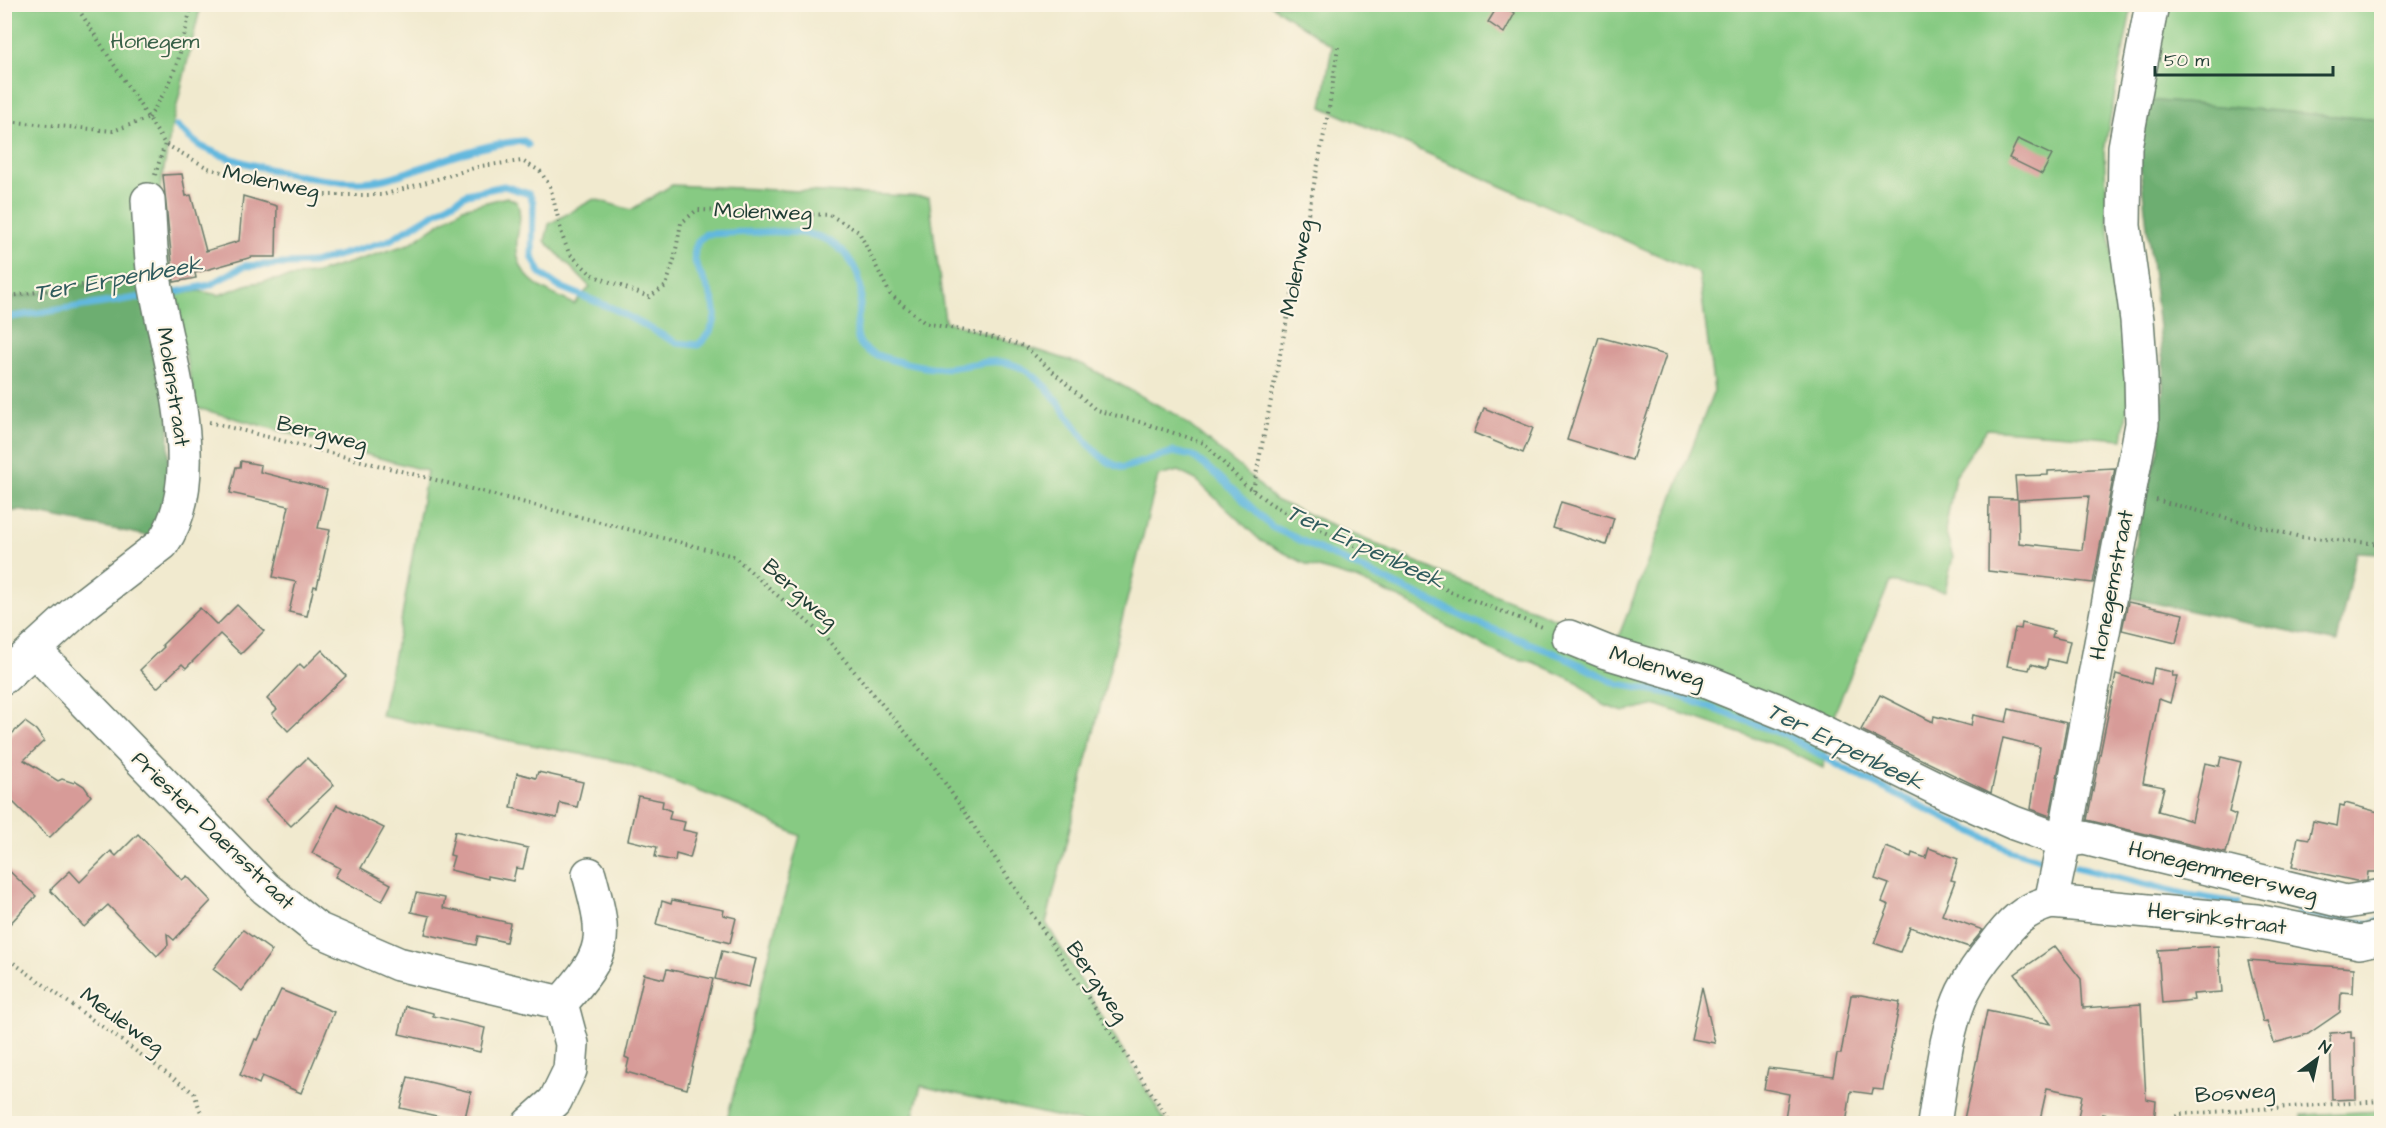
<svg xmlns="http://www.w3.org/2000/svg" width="2386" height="1128" font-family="'Architects Daughter',sans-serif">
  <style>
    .green { fill: #87ca83; stroke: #53845c; stroke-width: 1.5 }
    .forest { fill: #6dae71; stroke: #467652; stroke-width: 1.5 }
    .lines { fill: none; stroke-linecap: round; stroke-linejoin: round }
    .stream { stroke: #62b8de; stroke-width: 7 }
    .building { fill: #d79b98; fill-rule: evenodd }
    .minor-casing { stroke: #687a6a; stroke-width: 36 }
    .path { stroke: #687a6a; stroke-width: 4; stroke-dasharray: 1.5 4.5; stroke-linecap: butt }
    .minor { stroke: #fff; stroke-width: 33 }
    .labels { text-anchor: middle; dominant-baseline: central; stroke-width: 4.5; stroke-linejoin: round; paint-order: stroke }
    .park-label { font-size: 22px; fill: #396048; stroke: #fcf5e5 }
    .street-label { font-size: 22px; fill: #1f3d34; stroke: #fcf5e5 }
    .water-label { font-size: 24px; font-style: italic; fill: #305c5e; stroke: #fcf5e5 }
  </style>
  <rect width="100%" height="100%" fill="#fcf5e5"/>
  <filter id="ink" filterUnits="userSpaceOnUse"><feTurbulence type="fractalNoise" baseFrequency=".0167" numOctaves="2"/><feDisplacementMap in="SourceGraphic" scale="12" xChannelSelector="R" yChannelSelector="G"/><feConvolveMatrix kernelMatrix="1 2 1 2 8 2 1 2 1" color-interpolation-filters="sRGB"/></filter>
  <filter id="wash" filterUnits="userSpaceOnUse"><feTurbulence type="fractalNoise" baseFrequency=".008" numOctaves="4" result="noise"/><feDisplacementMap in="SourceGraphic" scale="24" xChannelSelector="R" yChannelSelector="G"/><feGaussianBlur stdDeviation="1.35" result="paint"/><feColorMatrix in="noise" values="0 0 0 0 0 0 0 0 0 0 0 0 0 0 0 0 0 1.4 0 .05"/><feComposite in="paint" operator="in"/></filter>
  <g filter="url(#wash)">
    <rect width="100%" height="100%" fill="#f1eacf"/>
    <g class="green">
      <path d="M 5,5 L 201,5 L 171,130 L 159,194 L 172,282 L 141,276 L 5,299 Z"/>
      <path d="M 1271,5 L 2132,5 L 2104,151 L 2108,222 L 2129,397 L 2123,439 L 1987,429 L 1955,476 L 1945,531 L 1953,557 L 1945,591 L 1890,582 L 1829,726 L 1823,768 L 1781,747 L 1657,705 L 1624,712 L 1603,705 L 1579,683 L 1533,662 L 1504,656 L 1464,636 L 1404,600 L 1356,579 L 1308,565 L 1261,541 L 1196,480 L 1178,471 L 1158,476 L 1046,923 L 1166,1123 L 1086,1123 L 921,1086 L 911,1123 L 726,1123 L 800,836 L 738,806 L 622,762 L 381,716 L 401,622 L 427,471 L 197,408 L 172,295 L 199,291 L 219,295 L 249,284 L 317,273 L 409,244 L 463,208 L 507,197 L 517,202 C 522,214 519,226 517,239 C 513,279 544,290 574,304 L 590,287 L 545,241 L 549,224 L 594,199 L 631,210 L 672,185 L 929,197 L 945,321 L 1084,365 L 1178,416 L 1246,472 L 1275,500 L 1446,575 L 1616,643 L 1714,391 L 1699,273 L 1322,107 L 1332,46 Z"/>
      <path d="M 2170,5 L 2381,5 L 2381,120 L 2145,100 Z"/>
      <path d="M 2381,1111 L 2381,1123 L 2303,1123 L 2302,1115 Z"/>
    </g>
    <g class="forest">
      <path d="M 2145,100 L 2381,120 L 2381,553 L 2356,552 L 2337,642 L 2125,597 L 2141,512 L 2159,449 L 2164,370 L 2137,141 Z"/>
      <path d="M 141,276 L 170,401 L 167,514 L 153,537 L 19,510 L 5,513 L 5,299 Z"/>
    </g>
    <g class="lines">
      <g class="stream">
        <path d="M 177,126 C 185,133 193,142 202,147 C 241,166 342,190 384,179 C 431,167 476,143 524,141 L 528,145"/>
        <path d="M 167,294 L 210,285 L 244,266 L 313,263 L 388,241 L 467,194 L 504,186 L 529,194 L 533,202 L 532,256 L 541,274 L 558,286 L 614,309 L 677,343 L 698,345 C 744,305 681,273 697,244 C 698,240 704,236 706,234 C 735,233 795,228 820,237 C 842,245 860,267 861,292 C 862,311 847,339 868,351 C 881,359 924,368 939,368 C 962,369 988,357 1011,364 C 1056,377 1072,437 1106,460 C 1111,464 1117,466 1123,468 L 1173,452 L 1193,456 L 1217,475 L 1272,527 L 1477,623 L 1562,656 L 1618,684 L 1674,694 L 1788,736 L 1845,769 L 2010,850 L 2042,860"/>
        <path d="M 4,318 L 150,296"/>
        <path d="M 2076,867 L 2188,895 L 2237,903"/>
        <path d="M 2298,913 L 2369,924 L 2382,919"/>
      </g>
    </g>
    <g id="blocks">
      <g class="building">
        <path d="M 1499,4 L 1515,13 L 1504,33 L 1488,22 Z"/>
        <path d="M 2018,139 L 2052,155 L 2042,174 L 2009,158 Z"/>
        <path d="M 182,174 L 186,196 L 191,195 L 206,251 L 239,241 L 243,196 L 277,206 L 276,257 L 252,257 L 195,273 L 196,278 L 174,282 L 163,175 Z"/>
        <path d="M 1599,337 L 1666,355 L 1632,460 L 1567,440 Z"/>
        <path d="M 1484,408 L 1533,428 L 1523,453 L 1474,433 Z"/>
        <path d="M 241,461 L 261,465 L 260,472 L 327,489 L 318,528 L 330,530 L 317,587 L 314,586 L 307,616 L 289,612 L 296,582 L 273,577 L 289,506 L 230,493 L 236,467 L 240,467 Z"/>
        <path d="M 2115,468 L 2093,583 L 1988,571 L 1989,498 L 2017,499 L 2015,476 L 2048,475 L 2048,471 ZM 2089,496 L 2082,550 L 2019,543 L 2018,500 Z"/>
        <path d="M 1561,502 L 1614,518 L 1606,545 L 1553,528 Z"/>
        <path d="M 2128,602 L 2183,614 L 2176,643 L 2122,630 Z"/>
        <path d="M 237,605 L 264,631 L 241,654 L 220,634 L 186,668 L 182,664 L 157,688 L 140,670 L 164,647 L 162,645 L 200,608 L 217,625 Z"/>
        <path d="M 2022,623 L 2054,631 L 2052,637 L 2070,641 L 2065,663 L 2048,659 L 2046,668 L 2031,664 L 2029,670 L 2007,666 L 2015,628 L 2021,629 Z"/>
        <path d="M 322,650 L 346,676 L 288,731 L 272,714 L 277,709 L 267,699 L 300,664 L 304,668 Z"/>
        <path d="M 2154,668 L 2173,672 L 2172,676 L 2177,676 L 2170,703 L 2159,699 L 2143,783 L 2164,787 L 2158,811 L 2192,821 L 2205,763 L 2219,766 L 2221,757 L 2241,762 L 2229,812 L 2236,815 L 2226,853 L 2087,820 L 2116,674 L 2151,684 Z"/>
        <path d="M 1880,695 L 1933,722 L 1934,716 L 1971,726 L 1973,715 L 2006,722 L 2009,709 L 2067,723 L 2050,816 L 2031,809 L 2040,747 L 2003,738 L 1991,793 L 1861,730 Z"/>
        <path d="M 25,722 L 36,730 L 44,741 L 24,760 L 58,781 L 62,779 L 74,783 L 76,781 L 84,786 L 91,796 L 49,838 L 4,793 L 4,741 Z"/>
        <path d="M 307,758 L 334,785 L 291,826 L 265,800 Z"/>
        <path d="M 538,772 L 583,782 L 577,807 L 560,803 L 557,818 L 511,808 L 517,773 L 536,778 Z"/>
        <path d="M 638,796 L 663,801 L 662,807 L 671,811 L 669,819 L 685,822 L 683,830 L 697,833 L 690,858 L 676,854 L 675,861 L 655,857 L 657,847 L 628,840 Z"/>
        <path d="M 2345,803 L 2382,813 L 2382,872 L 2368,872 L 2367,880 L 2356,881 L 2292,867 L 2298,837 L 2309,839 L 2313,821 L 2337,826 L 2340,805 L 2344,806 Z"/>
        <path d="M 337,805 L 384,828 L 361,868 L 391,884 L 382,901 L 335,877 L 340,868 L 312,853 Z"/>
        <path d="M 455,831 L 528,848 L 523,869 L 516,868 L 513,881 L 488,876 L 488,879 L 450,870 L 454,856 L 450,855 Z"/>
        <path d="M 138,834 L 182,880 L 187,876 L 211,901 L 174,940 L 167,934 L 168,945 L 157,956 L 108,905 L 84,927 L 50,890 L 70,871 L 80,882 L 111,851 L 116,856 Z"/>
        <path d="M 1886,847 L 1911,857 L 1912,853 L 1926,858 L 1929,848 L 1958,859 L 1951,880 L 1955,881 L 1942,915 L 1983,930 L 1969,947 L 1910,927 L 1900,952 L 1874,943 L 1889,905 L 1882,902 L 1889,884 L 1875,879 Z"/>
        <path d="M 4,866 L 36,896 L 4,930 Z"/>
        <path d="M 416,893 L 445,898 L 443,908 L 510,923 L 506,942 L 478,936 L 476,945 L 425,934 L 430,916 L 411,912 Z"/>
        <path d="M 672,900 L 724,910 L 723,915 L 736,918 L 730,943 L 656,924 L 662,901 L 671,904 Z"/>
        <path d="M 243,930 L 272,951 L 242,991 L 213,969 Z"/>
        <path d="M 2055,946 L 2081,979 L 2083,1008 L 2141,1004 L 2146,1099 L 2156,1101 L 2154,1123 L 2102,1114 L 2101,1124 L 2077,1124 L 2082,1095 L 2047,1088 L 2039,1124 L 1963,1124 L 1987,1011 L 2051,1024 L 2015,974 Z"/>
        <path d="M 2218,946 L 2222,992 L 2193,994 L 2194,1000 L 2162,1003 L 2158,950 Z"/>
        <path d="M 722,951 L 756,959 L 749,987 L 715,979 Z"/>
        <path d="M 2248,960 L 2354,968 L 2353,993 L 2341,992 L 2340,1012 L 2308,1034 L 2274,1043 L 2267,1021 L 2263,1022 Z"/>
        <path d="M 667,969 L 713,979 L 687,1089 L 626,1072 L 629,1059 L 625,1057 L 644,974 L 664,979 Z"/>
        <path d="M 1702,987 L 1715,1043 L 1691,1039 Z"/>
        <path d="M 281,990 L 334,1012 L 301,1093 L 262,1076 L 259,1084 L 240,1075 L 255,1039 L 258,1040 Z"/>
        <path d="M 1851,995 L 1861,995 L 1900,1002 L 1883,1090 L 1873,1089 L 1872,1094 L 1851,1091 L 1846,1124 L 1784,1124 L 1789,1094 L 1764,1089 L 1768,1068 L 1833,1076 L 1837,1054 L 1841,1054 Z"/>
        <path d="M 406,1006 L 433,1013 L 433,1016 L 485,1028 L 480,1052 L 399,1034 Z"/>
        <path d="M 2351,1032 L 2351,1038 L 2355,1038 L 2356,1099 L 2332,1100 L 2330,1033 Z"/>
        <path d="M 408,1077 L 471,1092 L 464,1122 L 400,1108 Z"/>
      </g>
    </g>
  </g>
  <g filter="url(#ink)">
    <use href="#blocks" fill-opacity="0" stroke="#687a6a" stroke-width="1.5"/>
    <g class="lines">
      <defs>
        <g id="minor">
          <path d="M 1569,637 L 1606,652 L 1707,682 L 1784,713 L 1946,793 L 2014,823 L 2064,841 L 2084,838 L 2346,902 L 2382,896"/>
          <path d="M 34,650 L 265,888 L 317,929 L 398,964 L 561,1003 C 608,951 607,940 589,874"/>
          <path d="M 4,677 L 83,605 L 162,544 C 210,478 167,356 155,282 C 150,255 150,227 148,200"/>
          <path d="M 2051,902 L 2064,841 L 2142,424 L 2141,376 L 2137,320 L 2124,226 L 2125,147 L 2152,4"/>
          <path d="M 529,1124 L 555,1101 L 570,1070 L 572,1044 L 561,1003"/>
          <path d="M 1934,1124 C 1941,1082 1945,1030 1963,992 C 1971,976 1982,960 1994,946 C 2010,924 2024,909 2051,902 L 2256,921 L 2360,942 L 2382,937"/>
        </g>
      </defs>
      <use href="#minor" class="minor-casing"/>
      <g class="path">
        <path d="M 75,4 L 165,144 L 208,168 L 258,182 L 322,195 L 383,195 L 481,166 L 522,161 L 540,171 L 550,186 L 563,238 L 569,253 L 592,275 L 649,297 L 666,286 L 674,260 L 681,223 L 697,210 L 830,215 L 859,232 L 890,294 L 925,323 L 971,332 L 1024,346 L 1096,410 L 1147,424 L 1204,443 L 1244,484 L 1271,504 L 1309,525 L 1417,573 L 1451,592 L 1545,628"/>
        <path d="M 149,118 L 167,88 L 178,61 L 192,4"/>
        <path d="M 4,121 L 113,131 L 149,118"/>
        <path d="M 155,175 L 165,144"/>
        <path d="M 4,297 L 128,278"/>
        <path d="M 209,422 L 733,556 L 827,639 L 933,765 L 1172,1124"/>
        <path d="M 1253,490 L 1329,109 L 1338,47"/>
        <path d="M 2156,500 L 2301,537 L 2382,544"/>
        <path d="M 4,956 L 194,1093 L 205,1124"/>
        <path d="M 2167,1124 L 2170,1119 L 2181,1114 L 2382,1101"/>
      </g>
      <use href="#minor" class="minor"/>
    </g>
  </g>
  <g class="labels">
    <g class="park-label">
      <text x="155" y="41">Honegem</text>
    </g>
    <g class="street-label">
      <text transform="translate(271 182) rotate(12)">Molenweg</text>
      <text transform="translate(763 212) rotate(2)">Molenweg</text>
      <text transform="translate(1297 268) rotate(-79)">Molenweg</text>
      <text transform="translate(173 387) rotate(81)">Molenstraat</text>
      <text transform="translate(322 434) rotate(14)">Bergweg</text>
      <text transform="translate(2112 585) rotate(-79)">Honegemstraat</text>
      <text transform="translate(800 594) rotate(42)">Bergweg</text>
      <text transform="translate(1657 667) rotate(17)">Molenweg</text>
      <text transform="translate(213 831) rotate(44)">Priester Daensstraat</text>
      <text transform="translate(2223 872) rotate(14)">Honegemmeersweg</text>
      <text transform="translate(2217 919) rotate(7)">Hersinkstraat</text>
      <text transform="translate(1097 982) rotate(56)">Bergweg</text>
      <text transform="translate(122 1021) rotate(36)">Meuleweg</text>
      <text transform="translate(2235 1093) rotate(-4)">Bosweg</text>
    </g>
    <g class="water-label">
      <text transform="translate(118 279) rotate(-10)">Ter Erpenbeek</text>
      <text transform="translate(1365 547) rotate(25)">Ter Erpenbeek</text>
      <text transform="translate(1845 747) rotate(26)">Ter Erpenbeek</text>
    </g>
  </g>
  <rect width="2386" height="1128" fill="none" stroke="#fcf5e5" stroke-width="24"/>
  <g transform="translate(2317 1059) rotate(33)" stroke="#fcf5e5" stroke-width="4.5" paint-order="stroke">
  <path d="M0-4.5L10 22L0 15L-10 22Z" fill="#1f3d34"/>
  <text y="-9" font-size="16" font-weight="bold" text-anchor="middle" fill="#1f3d34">N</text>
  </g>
  <path d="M2155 66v9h178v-9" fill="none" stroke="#1f3d34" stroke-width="3"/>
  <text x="2164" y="66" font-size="18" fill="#1f3d34" stroke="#fcf5e5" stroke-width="4.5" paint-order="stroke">50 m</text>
</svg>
